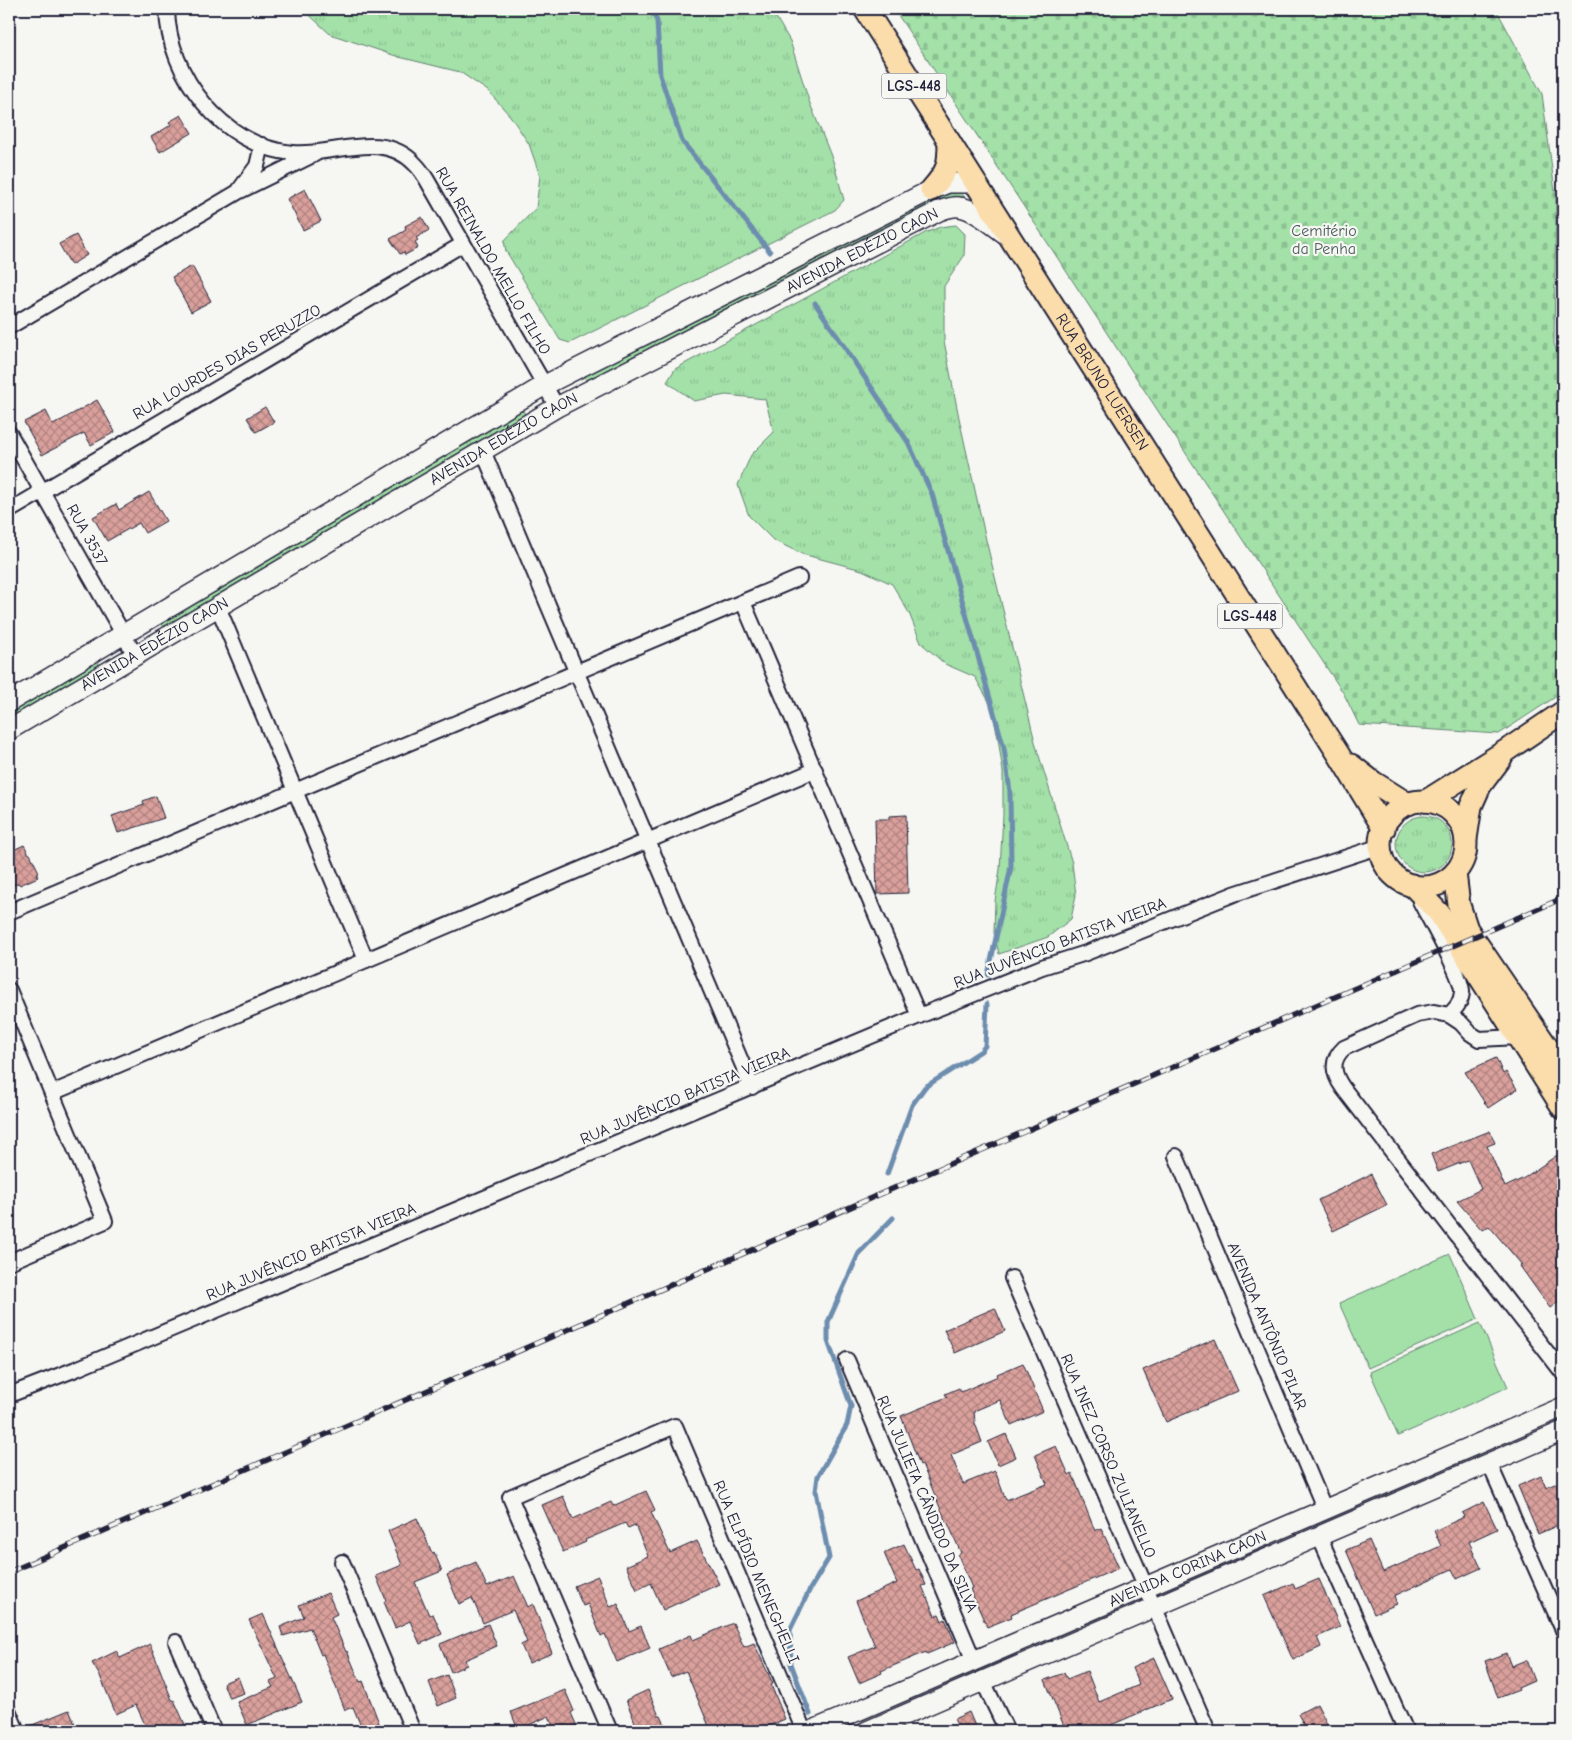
<svg xmlns="http://www.w3.org/2000/svg" width="1572" height="1740" font-family="'Comic Neue',sans-serif">
  <style>
    .grass { fill: url(#grass-tufts); stroke: #628272 }
    .cemetery { fill: url(#cemetery-stones); stroke: #628272 }
    .pitch { fill: #a3e1a8; stroke: #628272 }
    .lines { fill: none; stroke-linecap: round; stroke-linejoin: round }
    .stream { stroke: #6d8daf; stroke-width: 5 }
    .building { fill: url(#building-cross-hatch); stroke: #22223b }
    .street-casing { stroke: #22223b; stroke-width: 18 }
    .secondary-casing { stroke: #22223b; stroke-width: 22 }
    .primary-casing { stroke: #22223b; stroke-width: 25 }
    .street { stroke: #f6f6f2; stroke-width: 14 }
    .secondary { stroke: #f6f6f2; stroke-width: 19 }
    .primary { stroke: #fbddab; stroke-width: 21 }
    .rail-casing { stroke: #22223b; stroke-width: 5.5 }
    .rail { stroke: #f6f6f2; stroke-width: 4; stroke-dasharray: 11; stroke-linecap: butt }
    .labels { text-anchor: middle; dominant-baseline: central; stroke-width: 4.5; stroke-linejoin: round; paint-order: stroke }
    .shield { fill: #f6f6f2; stroke: #626272; stroke-width: 1 }
    .shield-label { font-size: 15px; font-weight: bold; fill: #22223b }
    .park-label { font-size: 16px; fill: #495b5c; stroke: #f6f6f2 }
    .street-label { font-size: 16px; fill: #22223b; stroke: #f6f6f2 }
  </style>
  <defs>
    <pattern id="grass-tufts" width="24" height="20" patternUnits="userSpaceOnUse" patternTransform="scale(1.25)"><rect width="24" height="20" fill="#a3e1a8"/><path d="M3 7l-1-3M5 7V3M7 7l1-3M15 17l-1-3M17 17v-4M19 17l1-3" fill="none" stroke="#8cc192"/></pattern>
    <pattern id="cemetery-stones" width="16" height="16" patternUnits="userSpaceOnUse" patternTransform="scale(1.25)"><rect width="16" height="16" fill="#a3e1a8"/><path d="M2 7V4a2 2 0 0 1 4 0v3zM10 15v-3a2 2 0 0 1 4 0v3z" fill="#8cc192"/></pattern>
    <pattern id="building-cross-hatch" width="8" height="8" patternUnits="userSpaceOnUse" patternTransform="scale(1.25)"><rect width="8" height="8" fill="#daa09b"/><path d="M0 0l8 8M0 8l8-8" fill="none" stroke="#b08280"/></pattern>
  </defs>
  <rect width="100%" height="100%" fill="#f6f6f2"/>
  <filter id="ink" filterUnits="userSpaceOnUse"><feTurbulence type="fractalNoise" baseFrequency=".02" numOctaves="2"/><feDisplacementMap in="SourceGraphic" scale="10" xChannelSelector="R" yChannelSelector="G"/><feConvolveMatrix kernelMatrix="1 2 1 2 8 2 1 2 1" color-interpolation-filters="sRGB"/></filter>
  <g filter="url(#ink)">
    <g class="grass">
      <path d="M 303,9 L 771,9 L 790,41 L 809,101 L 833,161 L 844,200 L 835,210 L 570,343 L 560,340 L 506,251 L 504,241 L 536,208 L 540,176 L 529,144 L 511,117 L 488,91 L 460,72 L 399,57 L 330,34 Z"/>
      <path d="M 954,191 L 960,193 L 966,198 L 966,200 L 587,381 L 585,379 L 586,375 L 923,201 L 935,195 Z"/>
      <path d="M 956,225 L 965,234 L 964,256 L 944,286 L 944,341 L 959,418 L 986,540 L 1036,746 L 1072,863 L 1076,895 L 1071,919 L 1048,937 L 999,954 L 994,933 L 995,901 L 1000,869 L 1003,815 L 1003,772 L 998,738 L 991,705 L 975,677 L 945,664 L 921,643 L 909,613 L 892,584 L 862,570 L 802,554 L 773,540 L 749,516 L 738,485 L 751,455 L 774,432 L 765,399 L 726,395 L 694,401 L 667,382 L 675,369 L 925,233 L 940,227 Z"/>
      <path d="M 521,411 L 524,412 L 526,417 L 165,627 L 160,623 L 161,620 Z"/>
      <path d="M 97,660 L 99,663 L 98,666 L 9,719 L 9,711 Z"/>
      <circle cx="1424" cy="844" r="28"/>
    </g>
    <path class="cemetery" d="M 894,9 L 1496,9 L 1542,94 L 1556,199 L 1554,344 L 1563,369 L 1563,692 L 1499,734 L 1359,725 L 1344,694 Z"/>
    <g class="pitch">
      <path d="M 1450,1254 L 1478,1319 L 1368,1368 L 1339,1303 Z"/>
      <path d="M 1480,1323 L 1508,1387 L 1398,1436 L 1370,1372 Z"/>
    </g>
    <g class="lines">
      <g class="stream">
        <path d="M 652,9 L 657,21 L 660,75 L 682,141 L 770,252"/>
        <path d="M 815,303 L 908,442 L 932,494 L 1004,748 L 1010,792 L 1011,867 L 988,975"/>
        <path d="M 887,1174 L 912,1105 L 925,1087 L 981,1051 L 985,1046 L 987,1004"/>
        <path d="M 810,1714 L 791,1664 L 790,1630 L 810,1589 L 829,1558 L 816,1491 L 818,1476 L 847,1425 L 851,1406 L 828,1341 L 828,1322 L 859,1253 L 893,1218"/>
      </g>
    </g>
    <g class="building">
      <path d="M 181,115 L 192,133 L 160,152 L 151,137 L 171,125 L 169,122 Z"/>
      <path d="M 305,189 L 321,221 L 303,230 L 287,199 Z"/>
      <path d="M 422,217 L 429,230 L 416,238 L 418,240 L 415,242 L 418,248 L 405,255 L 404,252 L 400,254 L 390,239 L 406,230 L 405,226 Z"/>
      <path d="M 76,235 L 87,255 L 71,265 L 59,244 Z"/>
      <path d="M 192,266 L 211,301 L 191,312 L 172,277 Z"/>
      <path d="M 97,400 L 115,432 L 91,445 L 84,433 L 42,455 L 24,422 L 46,411 L 53,425 Z"/>
      <path d="M 265,407 L 274,422 L 256,432 L 247,418 Z"/>
      <path d="M 149,492 L 166,521 L 145,533 L 139,523 L 107,541 L 93,517 L 116,504 L 119,510 Z"/>
      <path d="M 156,796 L 164,818 L 118,833 L 112,816 L 144,805 L 143,801 Z"/>
      <path d="M 906,815 L 908,893 L 877,894 L 875,819 L 889,819 L 889,816 Z"/>
      <path d="M 24,845 L 29,854 L 30,854 L 39,872 L 36,874 L 38,877 L 20,885 L 19,883 L 9,887 L 9,852 Z"/>
      <path d="M 1496,1058 L 1503,1074 L 1506,1072 L 1517,1089 L 1488,1108 L 1465,1072 Z"/>
      <path d="M 1490,1131 L 1495,1143 L 1487,1146 L 1505,1187 L 1524,1178 L 1563,1151 L 1563,1298 L 1550,1308 L 1520,1266 L 1522,1265 L 1489,1226 L 1482,1230 L 1457,1201 L 1481,1189 L 1468,1160 L 1438,1172 L 1431,1154 Z"/>
      <path d="M 1371,1174 L 1387,1205 L 1333,1231 L 1318,1200 Z"/>
      <path d="M 995,1308 L 1005,1331 L 955,1353 L 944,1330 Z"/>
      <path d="M 1215,1339 L 1238,1391 L 1166,1422 L 1143,1370 Z"/>
      <path d="M 1023,1363 L 1043,1411 L 1011,1425 L 1000,1400 L 974,1411 L 975,1423 L 982,1442 L 951,1455 L 963,1484 L 995,1471 L 1006,1500 L 1047,1484 L 1035,1455 L 1056,1446 L 1069,1475 L 1072,1473 L 1095,1531 L 1101,1528 L 1119,1568 L 1011,1614 L 1012,1617 L 987,1627 L 970,1589 L 972,1588 L 958,1555 L 961,1553 L 947,1521 L 946,1522 L 922,1464 L 920,1465 L 901,1416 L 947,1397 L 945,1394 L 959,1388 L 961,1392 L 998,1376 L 997,1374 Z"/>
      <path d="M 1006,1434 L 1016,1457 L 998,1465 L 988,1442 Z"/>
      <path d="M 1541,1476 L 1546,1488 L 1563,1480 L 1563,1523 L 1538,1534 L 1518,1486 Z"/>
      <path d="M 646,1491 L 655,1510 L 651,1512 L 670,1553 L 697,1541 L 719,1584 L 663,1610 L 651,1583 L 637,1590 L 626,1566 L 648,1556 L 635,1525 L 628,1528 L 625,1523 L 585,1540 L 586,1542 L 563,1552 L 542,1505 L 563,1496 L 573,1519 L 611,1502 L 613,1506 Z"/>
      <path d="M 1484,1502 L 1497,1529 L 1469,1542 L 1481,1568 L 1457,1579 L 1452,1569 L 1394,1596 L 1397,1604 L 1374,1614 L 1346,1550 L 1369,1540 L 1383,1572 L 1441,1546 L 1434,1531 L 1464,1517 L 1462,1513 Z"/>
      <path d="M 417,1518 L 432,1553 L 434,1552 L 442,1571 L 415,1582 L 429,1615 L 433,1614 L 442,1634 L 420,1644 L 410,1621 L 395,1628 L 384,1602 L 386,1600 L 376,1576 L 402,1565 L 388,1531 Z"/>
      <path d="M 904,1544 L 916,1570 L 919,1569 L 926,1585 L 922,1586 L 935,1616 L 939,1614 L 942,1621 L 945,1619 L 955,1642 L 927,1654 L 926,1652 L 881,1671 L 882,1673 L 859,1683 L 848,1657 L 875,1646 L 856,1601 L 897,1583 L 884,1553 Z"/>
      <path d="M 476,1562 L 487,1587 L 514,1576 L 528,1607 L 533,1604 L 552,1653 L 529,1663 L 521,1645 L 527,1642 L 513,1610 L 483,1623 L 472,1598 L 459,1604 L 447,1575 Z"/>
      <path d="M 598,1576 L 610,1607 L 618,1604 L 629,1631 L 641,1626 L 650,1648 L 617,1662 L 605,1634 L 601,1636 L 588,1604 L 583,1606 L 574,1586 Z"/>
      <path d="M 1319,1579 L 1340,1627 L 1317,1637 L 1321,1647 L 1293,1660 L 1264,1596 L 1293,1583 L 1295,1589 Z"/>
      <path d="M 328,1593 L 337,1614 L 331,1617 L 346,1652 L 347,1651 L 360,1682 L 363,1681 L 382,1731 L 363,1731 L 353,1707 L 345,1710 L 323,1654 L 321,1655 L 310,1628 L 283,1636 L 280,1627 L 304,1617 L 299,1605 Z"/>
      <path d="M 263,1614 L 302,1702 L 247,1725 L 237,1702 L 273,1687 L 270,1682 L 277,1679 L 249,1620 Z"/>
      <path d="M 733,1623 L 744,1647 L 754,1643 L 773,1684 L 771,1685 L 785,1719 L 757,1731 L 711,1731 L 686,1671 L 671,1677 L 659,1649 L 691,1635 L 693,1640 Z"/>
      <path d="M 488,1624 L 497,1646 L 465,1660 L 467,1665 L 451,1672 L 440,1644 Z"/>
      <path d="M 150,1644 L 172,1700 L 174,1700 L 188,1731 L 148,1731 L 136,1705 L 116,1714 L 100,1676 L 92,1663 L 117,1651 L 120,1658 Z"/>
      <path d="M 1506,1653 L 1511,1666 L 1526,1660 L 1534,1681 L 1518,1688 L 1519,1690 L 1498,1698 L 1485,1661 Z"/>
      <path d="M 1154,1658 L 1172,1699 L 1097,1731 L 1066,1731 L 1045,1680 L 1064,1673 L 1067,1679 L 1087,1671 L 1099,1702 L 1139,1685 L 1132,1668 Z"/>
      <path d="M 447,1675 L 456,1698 L 438,1706 L 429,1682 Z"/>
      <path d="M 238,1677 L 244,1693 L 229,1698 L 223,1683 Z"/>
      <path d="M 565,1690 L 574,1711 L 571,1713 L 579,1731 L 555,1731 L 549,1716 L 518,1730 L 511,1712 Z"/>
      <path d="M 648,1690 L 659,1716 L 661,1716 L 668,1731 L 627,1731 L 637,1727 L 626,1700 Z"/>
      <path d="M 1317,1704 L 1328,1726 L 1319,1731 L 1307,1731 L 1298,1714 Z"/>
      <path d="M 69,1710 L 78,1731 L 26,1731 L 25,1728 Z"/>
      <path d="M 969,1712 L 977,1731 L 960,1731 L 954,1719 Z"/>
    </g>
    <g class="lines">
      <defs>
        <g id="street">
          <path d="M 167,9 C 168,76 223,146 292,153 C 333,157 382,128 416,165 C 420,169 424,175 427,180 L 557,407"/>
          <path d="M 240,189 L 257,166 L 262,145"/>
          <path d="M 9,327 L 238,192 L 315,154"/>
          <path d="M 9,433 L 135,655"/>
          <path d="M 483,451 L 752,1087"/>
          <path d="M 9,511 L 463,244"/>
          <path d="M 743,602 L 919,1016"/>
          <path d="M 218,607 L 366,960"/>
          <path d="M 1420,901 C 1428,917 1463,978 1462,992 C 1461,1003 1456,1008 1449,1015"/>
          <path d="M 9,912 L 799,578"/>
          <path d="M 9,990 L 105,1221 L 9,1262"/>
          <path d="M 1518,1037 L 1479,1039 L 1470,1033 L 1461,1023 L 1449,1015 L 1434,1012 L 1417,1015 L 1344,1048 C 1330,1061 1333,1074 1343,1088 L 1563,1373"/>
          <path d="M 52,1093 L 815,770"/>
          <path d="M 1176,1156 L 1325,1510"/>
          <path d="M 1012,1278 L 1208,1731"/>
          <path d="M 847,1360 L 974,1661"/>
          <path d="M 9,1395 L 76,1369 L 919,1016 L 1042,967 L 1086,953 L 1234,894 L 1381,846"/>
          <path d="M 1489,1463 L 1563,1630"/>
          <path d="M 1319,1536 L 1406,1731"/>
          <path d="M 342,1562 L 413,1731"/>
          <path d="M 176,1642 L 214,1731"/>
          <path d="M 983,1681 L 1007,1731"/>
          <path d="M 9,1712 L 17,1731"/>
          <path d="M 610,1731 L 510,1497 L 675,1426 L 804,1731"/>
        </g>
        <g id="secondary">
          <path d="M 9,702 L 545,385 L 931,190 L 948,183 L 975,183"/>
          <path id="s1" d="M 9,730 L 557,407 L 939,211 C 945,209 952,206 959,207 C 974,208 995,227 1008,236"/>
          <path id="s2" d="M 811,1731 L 1563,1407"/>
          <path d="M 867,1731 L 1563,1431"/>
        </g>
        <g id="primary">
          <path id="s3" d="M 865,9 L 1339,755 L 1384,829"/>
          <path d="M 931,190 C 948,171 949,166 949,141"/>
          <path d="M 1351,765 L 1373,782 L 1408,804"/>
          <path d="M 1426,801 L 1507,750 L 1563,712"/>
          <circle cx="1423" cy="844" r="43"/>
          <path d="M 1466,839 L 1471,806 L 1480,786 L 1501,758"/>
          <path d="M 1455,873 L 1459,905 L 1467,929 L 1563,1070"/>
          <path d="M 1412,885 L 1439,913 L 1563,1108"/>
        </g>
      </defs>
      <use href="#street" class="street-casing"/>
      <use href="#secondary" class="secondary-casing"/>
      <use href="#primary" class="primary-casing"/>
      <use href="#street" class="street"/>
      <use href="#secondary" class="secondary"/>
      <use href="#primary" class="primary"/>
      <defs>
        <path id="rail" d="M 9,1572 L 1563,898"/>
      </defs>
      <use href="#rail" class="rail-casing"/>
      <use href="#rail" class="rail"/>
    </g>
  </g>
  <g class="labels">
    <g class="shield">
      <rect x="881.5" y="73.5" width="65" height="25" rx="4"/>
      <rect x="1217.5" y="603.5" width="65" height="25" rx="4"/>
    </g>
    <g class="shield-label">
      <text x="914" y="86">LGS-448</text>
      <text x="1250" y="616">LGS-448</text>
    </g>
    <g class="park-label">
      <text x="1324" y="231">Cemitério<tspan x="1324" dy="18">da Penha</tspan></text>
    </g>
    <g class="street-label">
      <text stroke="none"><textPath href="#s1" startOffset="979">AVENIDA EDÉZIO CAON</textPath></text>
      <text transform="translate(493 261) rotate(60)">RUA REINALDO MELLO FILHO</text>
      <text transform="translate(227 362) rotate(-30)">RUA LOURDES DIAS PERUZZO</text>
      <text stroke="none"><textPath href="#s3" startOffset="442">RUA BRUNO LUERSEN</textPath></text>
      <text stroke="none"><textPath href="#s1" startOffset="574">AVENIDA EDÉZIO CAON</textPath></text>
      <text transform="translate(87 535) rotate(61)">RUA 3537</text>
      <text stroke="none"><textPath href="#s1" startOffset="169">AVENIDA EDÉZIO CAON</textPath></text>
      <text transform="translate(1060 943) rotate(-21)">RUA JUVÊNCIO BATISTA VIEIRA</text>
      <text transform="translate(685 1096) rotate(-23)">RUA JUVÊNCIO BATISTA VIEIRA</text>
      <text transform="translate(311 1252) rotate(-23)">RUA JUVÊNCIO BATISTA VIEIRA</text>
      <text transform="translate(1267 1326) rotate(67)">AVENIDA ANTÔNIO PILAR</text>
      <text transform="translate(1108 1456) rotate(67)">RUA INEZ CORSO ZULIANELLO</text>
      <text transform="translate(927 1504) rotate(67)">RUA JULIETA CÂNDIDO DA SILVA</text>
      <text stroke="none"><textPath href="#s2" startOffset="410">AVENIDA CORINA CAON</textPath></text>
      <text transform="translate(756 1572) rotate(67)">RUA ELPÍDIO MENEGHELLI</text>
    </g>
  </g>
  <rect width="1572" height="1740" fill="none" stroke="#f6f6f2" stroke-width="30"/>
  <rect x="15" y="15" width="1542" height="1710" fill="none" stroke="#22223b" stroke-width="2" filter="url(#ink)"/>
</svg>
